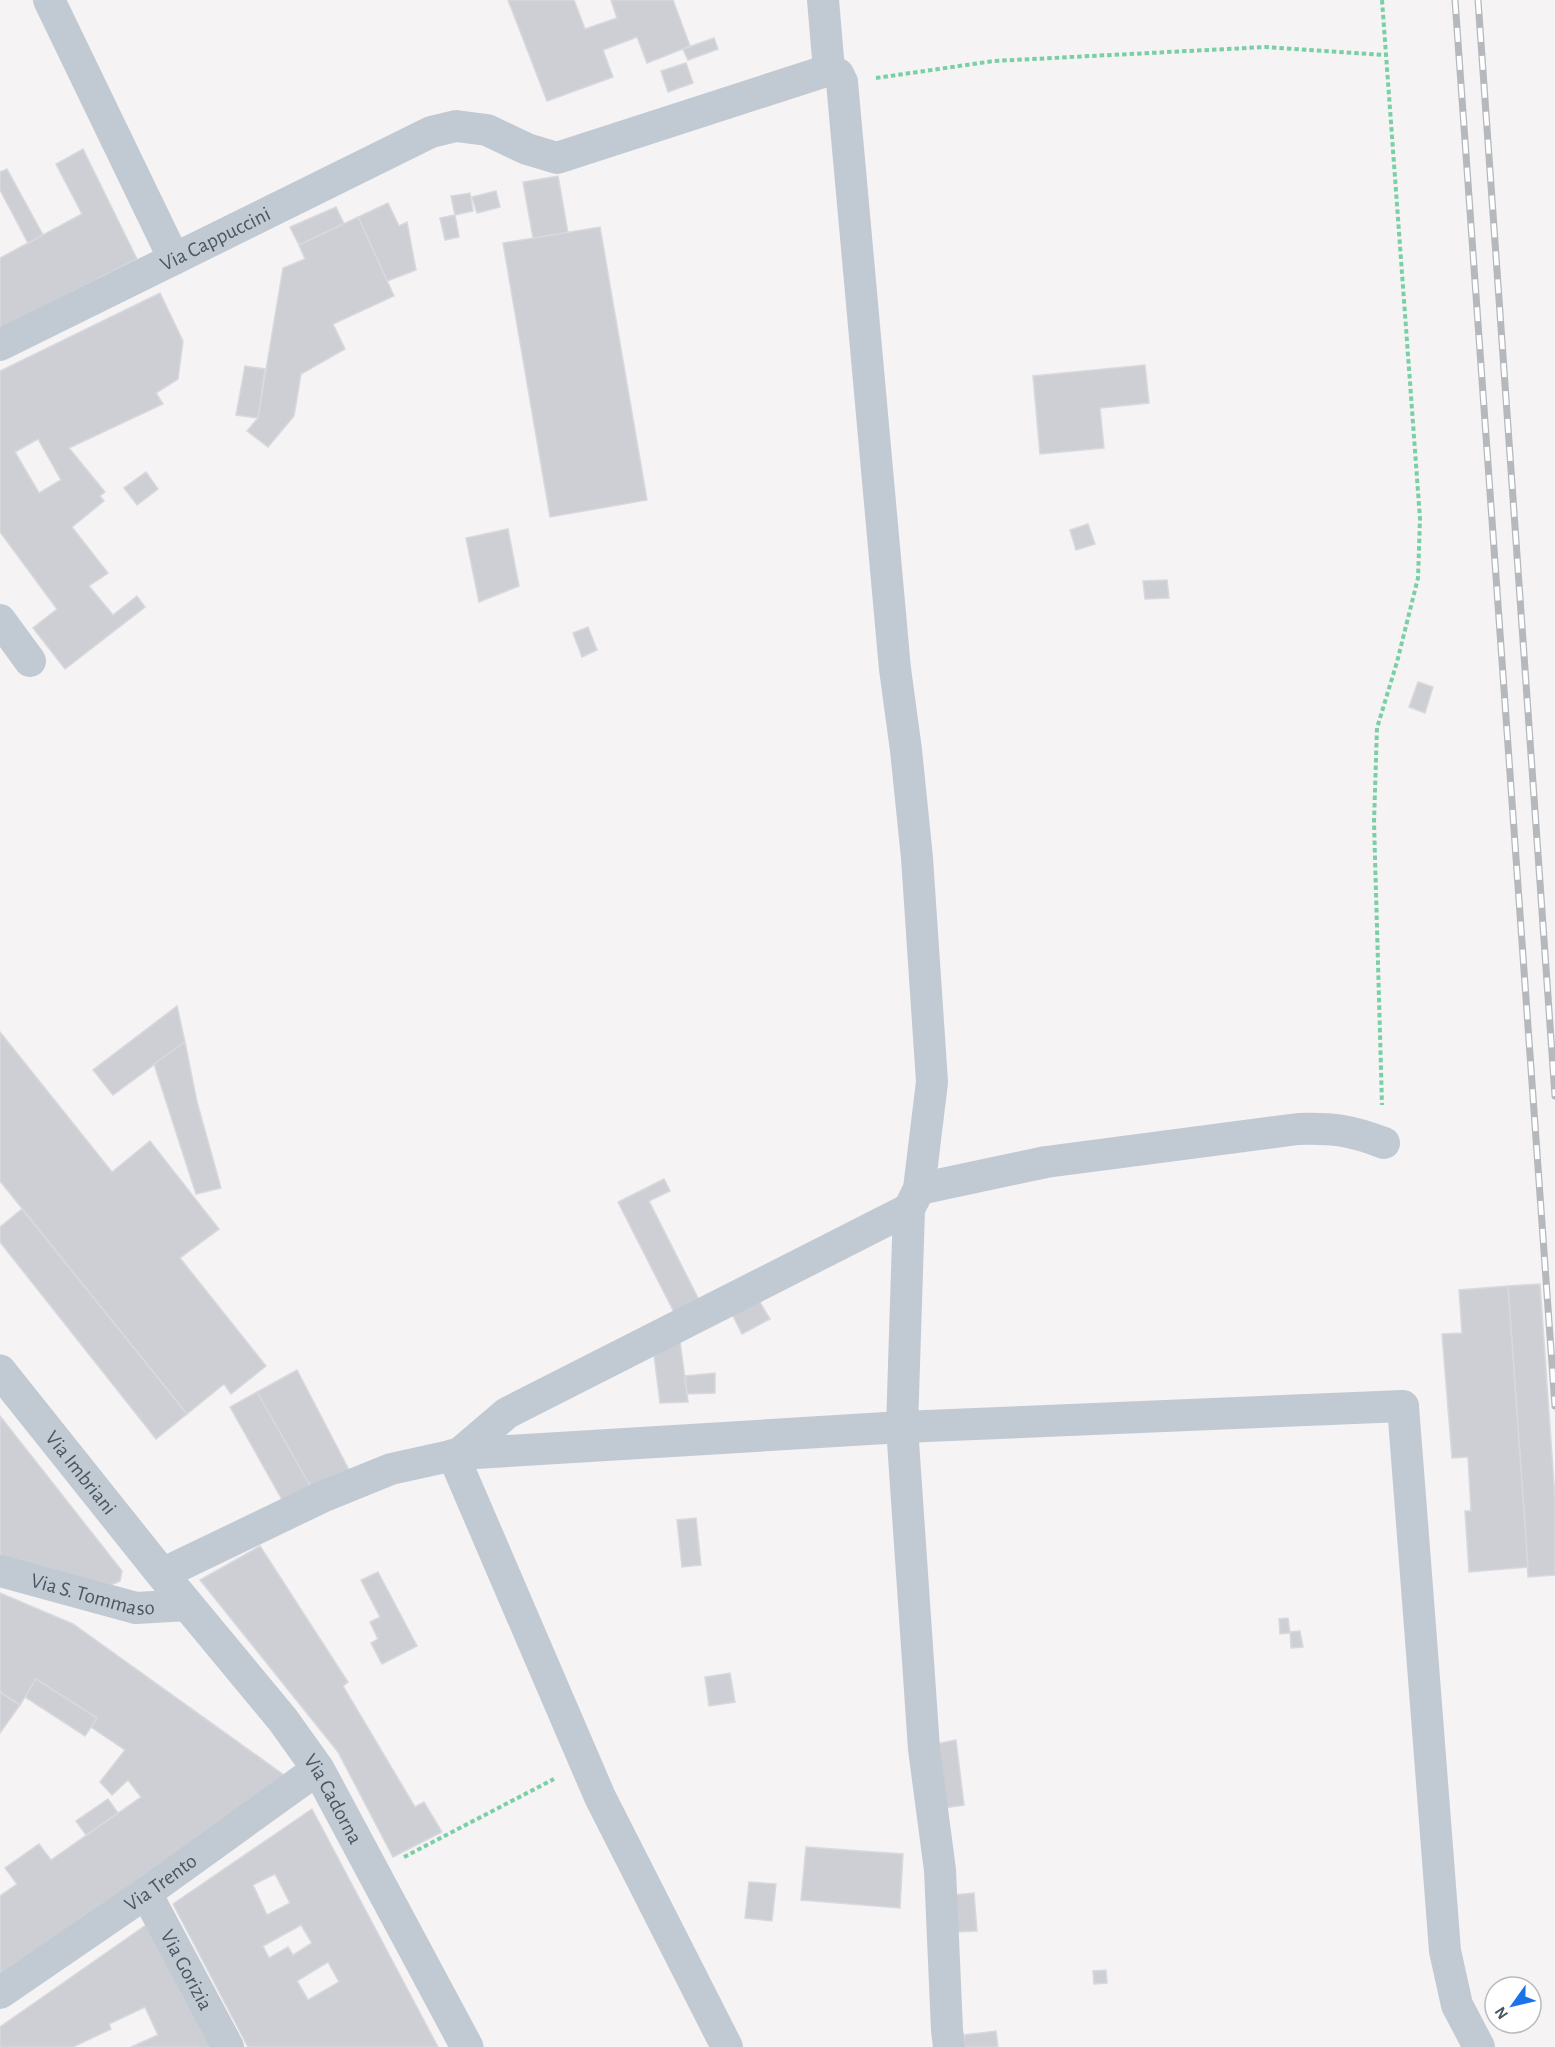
<svg xmlns="http://www.w3.org/2000/svg" width="1555" height="2047" font-family="'Alegreya Sans',sans-serif">
  <style>
    .building { fill: #cdcfd5; stroke: #d7d9de; stroke-width: 1.5; fill-rule: evenodd }
    .lines { fill: none; stroke-linecap: round; stroke-linejoin: round }
    .path { stroke: #7ad0a6; stroke-width: 4; stroke-dasharray: 4.5 3; stroke-linecap: butt }
    .minor { stroke: #c1cad2; stroke-width: 32 }
    .tertiary { stroke: #c1cad2; stroke-width: 33 }
    .rail-casing { stroke: #b5b8bd; stroke-width: 7 }
    .rail { stroke: #fff; stroke-width: 4.5; stroke-dasharray: 14; stroke-linecap: butt }
    .labels { text-anchor: middle; dominant-baseline: central; stroke-width: 6; stroke-linejoin: round; paint-order: stroke }
    .street-label { font-size: 21px; fill: #4a5661; stroke: #fff }
  </style>
  <rect width="100%" height="100%" fill="#f5f3f3"/>
  <g class="building">
    <path d="M 508,0 L 574,0 L 585,29 L 617,18 L 611,0 L 673,0 L 690,46 L 647,63 L 637,37 L 603,50 L 613,77 L 547,101 Z"/>
    <path d="M 714,38 L 718,49 L 688,60 L 683,49 Z"/>
    <path d="M 686,63 L 693,83 L 668,92 L 661,71 Z"/>
    <path d="M 83,149 L 137,259 L 0,329 L 0,258 L 82,214 L 56,164 Z"/>
    <path d="M 7,169 L 43,235 L 28,243 L 0,190 L 0,172 Z"/>
    <path d="M 558,176 L 568,233 L 533,238 L 523,182 Z"/>
    <path d="M 496,191 L 500,207 L 477,213 L 472,197 Z"/>
    <path d="M 470,193 L 473,211 L 455,215 L 451,196 Z"/>
    <path d="M 388,203 L 399,226 L 407,222 L 416,270 L 387,281 L 358,217 Z"/>
    <path d="M 336,207 L 344,224 L 299,245 L 290,227 Z"/>
    <path d="M 455,215 L 459,237 L 445,240 L 440,218 Z"/>
    <path d="M 358,217 L 394,296 L 333,324 L 345,349 L 301,374 L 294,416 L 268,447 L 247,431 L 258,418 L 283,268 L 305,259 L 299,245 Z"/>
    <path d="M 600,227 L 647,500 L 550,517 L 503,243 Z"/>
    <path d="M 160,293 L 183,341 L 178,379 L 156,393 L 163,404 L 69,448 L 105,492 L 100,496 L 104,501 L 72,527 L 108,573 L 89,586 L 113,615 L 137,596 L 145,607 L 65,669 L 33,628 L 57,609 L 0,532 L 0,371 ZM 38,439 L 61,480 L 39,493 L 15,452 Z"/>
    <path d="M 1145,365 L 1149,403 L 1100,408 L 1104,448 L 1040,454 L 1033,376 Z"/>
    <path d="M 245,366 L 265,369 L 258,418 L 236,415 Z"/>
    <path d="M 146,472 L 158,489 L 137,505 L 124,488 Z"/>
    <path d="M 1088,524 L 1095,544 L 1076,550 L 1070,530 Z"/>
    <path d="M 508,529 L 519,586 L 479,602 L 466,538 Z"/>
    <path d="M 1167,580 L 1169,598 L 1145,599 L 1143,581 Z"/>
    <path d="M 588,627 L 597,650 L 582,657 L 573,633 Z"/>
    <path d="M 1418,682 L 1433,687 L 1425,713 L 1409,707 Z"/>
    <path d="M 177,1006 L 185,1042 L 113,1095 L 93,1070 Z"/>
    <path d="M 0,1032 L 112,1172 L 150,1141 L 219,1229 L 180,1258 L 266,1366 L 231,1394 L 224,1384 L 187,1414 L 0,1181 Z"/>
    <path d="M 185,1042 L 197,1102 L 221,1188 L 196,1194 L 154,1064 Z"/>
    <path d="M 664,1179 L 670,1191 L 649,1201 L 702,1306 L 677,1318 L 618,1202 Z"/>
    <path d="M 22,1209 L 187,1414 L 156,1439 L 0,1242 L 0,1227 Z"/>
    <path d="M 1540,1284 L 1555,1499 L 1555,1575 L 1528,1577 L 1508,1286 Z"/>
    <path d="M 1508,1286 L 1528,1567 L 1469,1572 L 1465,1511 L 1471,1511 L 1468,1457 L 1452,1458 L 1442,1334 L 1462,1333 L 1459,1290 Z"/>
    <path d="M 758,1299 L 770,1319 L 742,1334 L 732,1314 Z"/>
    <path d="M 680,1341 L 688,1402 L 660,1403 L 654,1355 Z"/>
    <path d="M 297,1370 L 349,1470 L 312,1489 L 257,1392 Z"/>
    <path d="M 715,1373 L 715,1393 L 687,1394 L 685,1376 Z"/>
    <path d="M 257,1392 L 312,1489 L 285,1505 L 230,1407 Z"/>
    <path d="M 0,1416 L 122,1571 L 120,1581 L 111,1585 L 0,1557 Z"/>
    <path d="M 696,1518 L 701,1565 L 682,1567 L 677,1520 Z"/>
    <path d="M 260,1546 L 348,1682 L 343,1686 L 415,1807 L 424,1802 L 442,1832 L 393,1857 L 338,1752 L 200,1580 Z"/>
    <path d="M 378,1572 L 417,1646 L 382,1664 L 371,1643 L 378,1639 L 370,1622 L 380,1617 L 361,1580 Z"/>
    <path d="M 0,1593 L 73,1624 L 284,1775 L 0,1979 L 0,1896 L 17,1884 L 5,1868 L 39,1844 L 51,1860 L 141,1797 L 128,1780 L 112,1795 L 100,1782 L 125,1750 L 91,1727 L 97,1718 L 36,1679 L 20,1705 L 0,1692 Z"/>
    <path d="M 1288,1618 L 1290,1633 L 1280,1634 L 1279,1619 Z"/>
    <path d="M 1300,1631 L 1303,1647 L 1291,1648 L 1290,1632 Z"/>
    <path d="M 730,1673 L 735,1702 L 709,1706 L 705,1677 Z"/>
    <path d="M 36,1679 L 97,1718 L 85,1736 L 25,1697 Z"/>
    <path d="M 0,1692 L 20,1705 L 0,1733 Z"/>
    <path d="M 956,1740 L 964,1805 L 944,1808 L 936,1744 Z"/>
    <path d="M 108,1799 L 118,1813 L 86,1835 L 76,1821 Z"/>
    <path d="M 312,1809 L 438,2047 L 248,2047 L 173,1904 ZM 275,1874 L 290,1903 L 267,1915 L 253,1885 ZM 301,1925 L 312,1943 L 293,1955 L 288,1947 L 269,1958 L 263,1946 ZM 328,1962 L 339,1982 L 308,2000 L 297,1981 Z"/>
    <path d="M 806,1847 L 903,1854 L 900,1908 L 801,1900 Z"/>
    <path d="M 749,1882 L 776,1884 L 772,1921 L 745,1918 Z"/>
    <path d="M 974,1893 L 977,1931 L 955,1932 L 953,1895 Z"/>
    <path d="M 146,1925 L 211,2047 L 131,2047 L 158,2035 L 145,2007 L 109,2024 L 111,2029 L 73,2047 L 0,2047 L 0,2027 Z"/>
    <path d="M 1106,1970 L 1107,1983 L 1094,1984 L 1093,1971 Z"/>
    <path d="M 996,2031 L 998,2047 L 965,2047 L 964,2035 Z"/>
  </g>
  <g class="lines">
    <g class="path">
      <path d="M 1382,0 L 1420,519 L 1418,578 L 1397,662 L 1377,728 L 1374,822 L 1382,1105"/>
      <path d="M 876,78 L 994,61 L 1266,47 L 1385,55"/>
      <path d="M 404,1857 L 554,1779"/>
    </g>
    <g class="minor">
      <path d="M 49,0 L 174,259"/>
      <path d="M 823,0 L 829,70"/>
      <path id="s1" d="M 0,345 L 431,132 L 456,126 L 487,130 L 527,149 L 557,158 L 829,70 L 838,74 L 842,82 L 895,669 L 906,750 L 917,858 L 932,1082 L 919,1189 L 909,1209 L 902,1427 L 924,1749 L 940,1870 L 947,2030 L 949,2047"/>
      <path d="M 0,620 L 30,661"/>
      <path d="M 919,1189 L 1046,1162 L 1298,1129 C 1334,1128 1350,1130 1384,1143"/>
      <path d="M 459,1454 L 507,1413 L 909,1209"/>
      <path d="M 453,1455 L 600,1797 L 727,2047"/>
      <path id="s2" d="M 0,1571 L 136,1608 L 188,1605"/>
      <path d="M 162,1574 L 322,1497 L 391,1469 L 459,1454 L 902,1427 L 1403,1406 L 1445,1951 L 1457,2005 L 1479,2047"/>
      <path id="s3" d="M 146,1893 L 228,2047"/>
      <path id="s4" d="M 0,1993 L 146,1893 L 318,1769"/>
    </g>
    <path class="tertiary" id="s5" d="M 0,1371 L 162,1574 L 283,1720 L 318,1769 L 467,2047"/>
    <defs>
      <g id="rail">
        <path d="M 1455,0 L 1555,1406"/>
        <path d="M 1478,0 L 1555,1096"/>
      </g>
    </defs>
    <use href="#rail" class="rail-casing"/>
    <use href="#rail" class="rail"/>
  </g>
  <g class="labels">
    <g class="street-label">
      <text stroke="none"><textPath href="#s1" startOffset="240">Via Cappuccini</textPath></text>
      <text stroke="none"><textPath href="#s5" startOffset="130">Via Imbriani</textPath></text>
      <text stroke="none"><textPath href="#s2" startOffset="96">Via S. Tommaso</textPath></text>
      <text stroke="none"><textPath href="#s5" startOffset="543">Via Cadorna</textPath></text>
      <text stroke="none"><textPath href="#s4" startOffset="195">Via Trento</textPath></text>
      <text stroke="none"><textPath href="#s3" startOffset="87">Via Gorizia</textPath></text>
    </g>
  </g>
  <g transform="translate(1513 2005) rotate(236)"><circle r="28" fill="#ffffff" stroke="#b7bbc0" stroke-width="1.5"/>
  <path d="M0-4.5L10 22L0 15L-10 22Z" fill="#1a73e8"/>
  <text y="-9" font-size="16" font-weight="bold" text-anchor="middle" fill="#4a5661">N</text>
  </g>
</svg>
